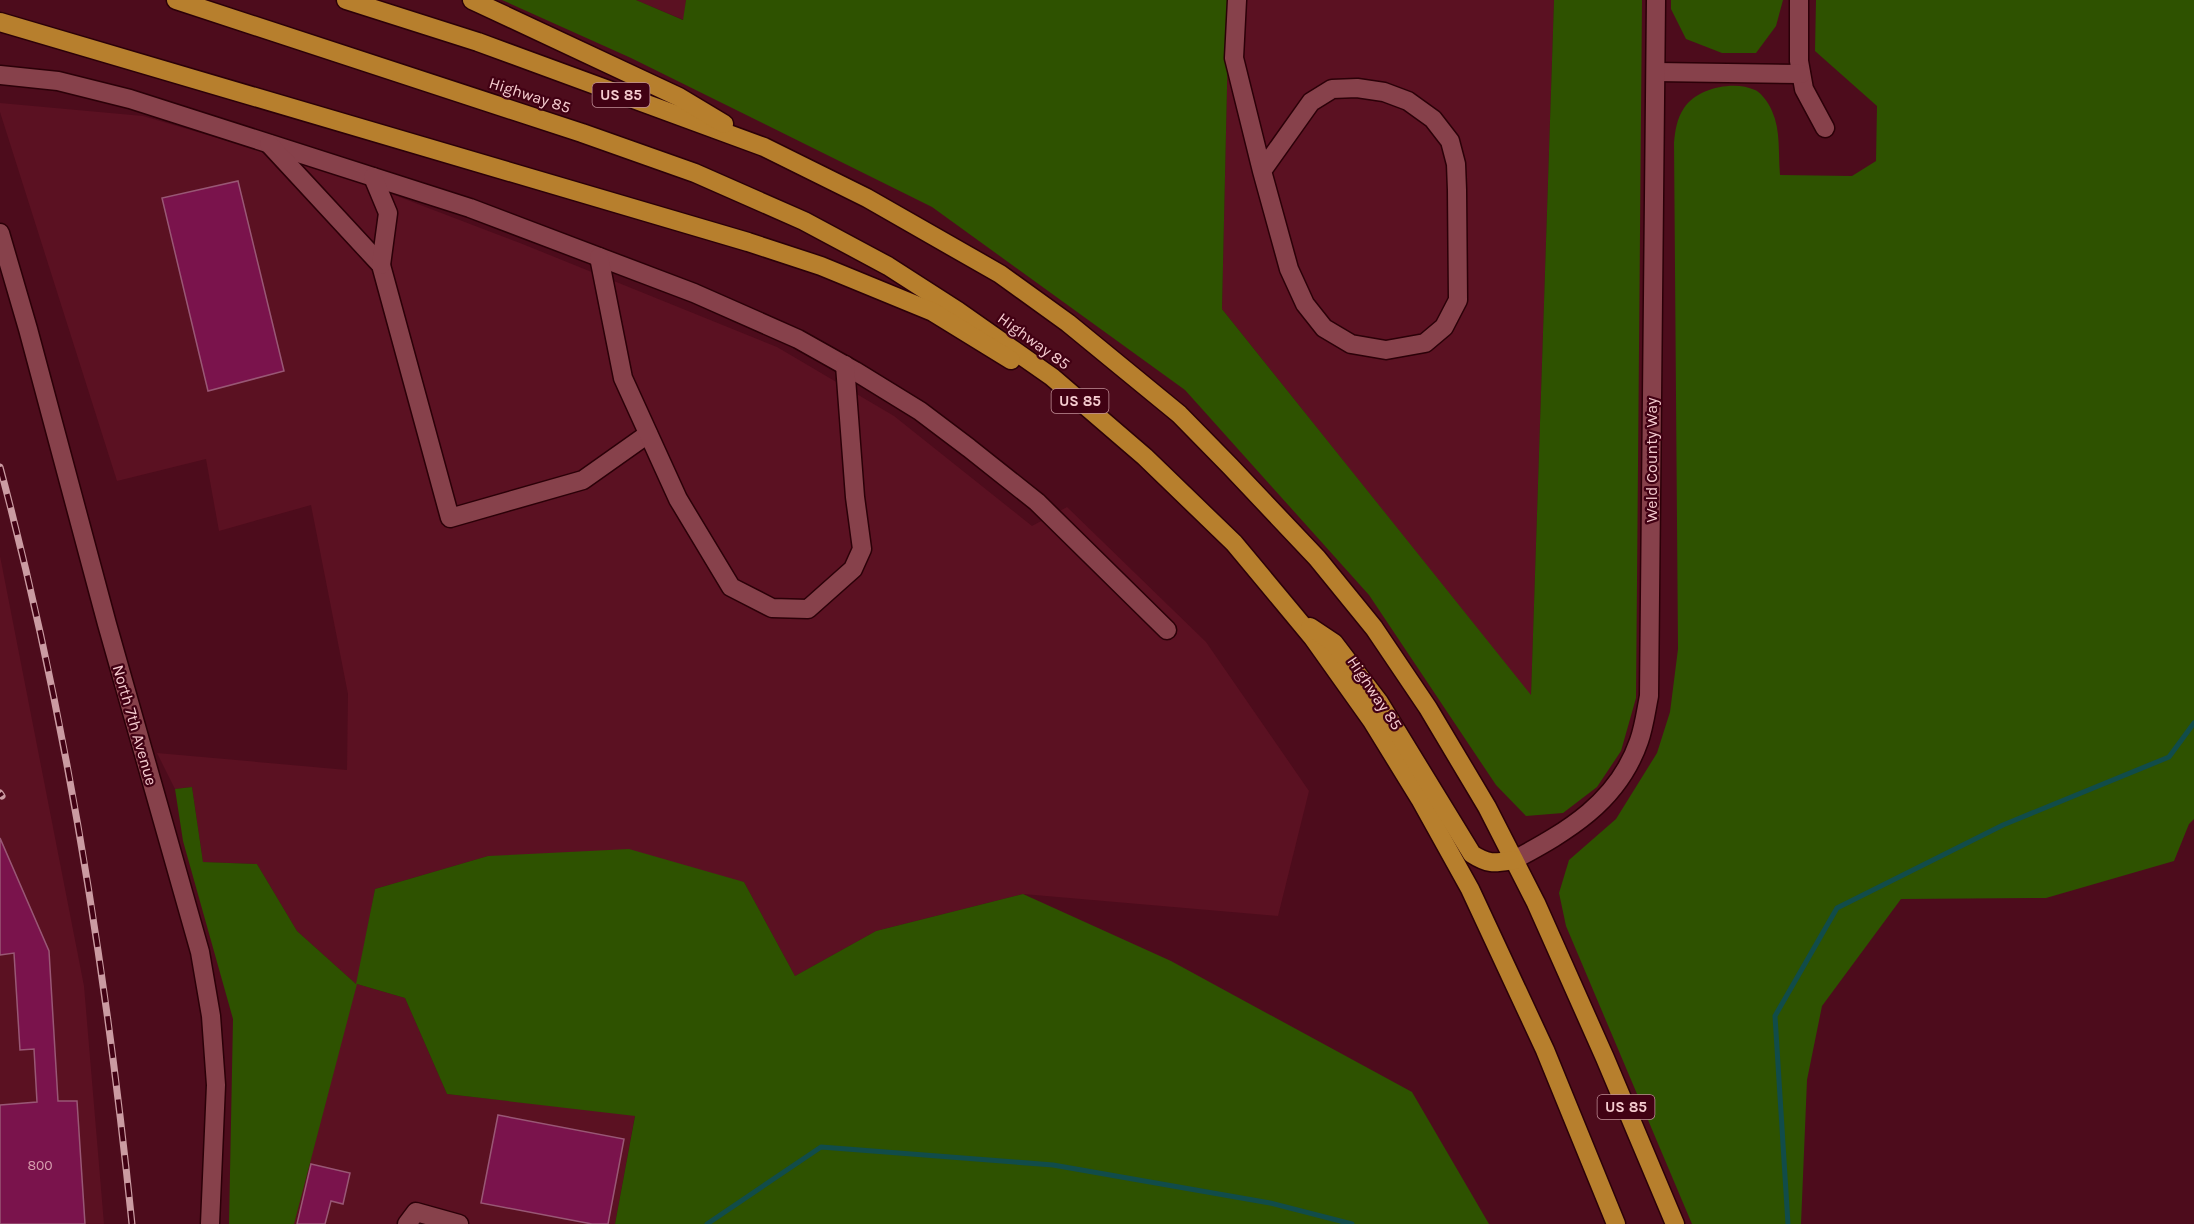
<svg xmlns="http://www.w3.org/2000/svg" width="2194" height="1224" font-family="Karla,sans-serif">
  <style>
    .built { fill: #5b1122 }
    .green { fill: #2e5200 }
    .lines { fill: none; stroke-linecap: round; stroke-linejoin: round }
    .stream { stroke: #114c4a; stroke-width: 5 }
    .building { fill: #7a134c; stroke: #995775; stroke-width: 1.5 }
    .minor-casing { stroke: #2b0008; stroke-width: 21 }
    .highway-casing { stroke: #2b0008; stroke-width: 21 }
    .minor { stroke: #87414b; stroke-width: 18 }
    .highway { stroke: #b77f2d; stroke-width: 18 }
    .rail-casing { stroke: #cb9ba2; stroke-width: 7 }
    .rail { stroke: #410113; stroke-width: 4.5; stroke-dasharray: 14; stroke-linecap: butt }
    .labels { text-anchor: middle; dominant-baseline: central; stroke-width: 4.5; stroke-linejoin: round; paint-order: stroke }
    .number-label { font-size: 14px; fill: #d79eaf }
    .shield { fill: #410113; stroke: #c08f97; stroke-width: 1.5 }
    .shield-label { font-size: 15px; font-weight: bold; fill: #f6ccd0 }
    .street-label { font-size: 16px; fill: #f6ccd0; stroke: #410113 }
  </style>
  <rect width="100%" height="100%" fill="#4d0c1c"/>
  <g class="built">
    <path d="M 636,0 L 686,0 L 684,20 Z"/>
    <path d="M 1229,0 L 1554,0 L 1531,696 L 1222,309 Z"/>
    <path d="M 0,103 L 143,116 L 334,172 L 520,243 L 777,347 L 894,416 L 1032,526 L 1067,507 L 1206,642 L 1309,791 L 1278,916 L 1023,894 L 876,931 L 795,976 L 744,882 L 488,856 L 375,889 L 357,984 L 405,998 L 447,1094 L 635,1115 L 615,1224 L 293,1224 L 356,984 L 297,931 L 257,864 L 203,862 L 192,787 L 175,789 L 157,753 L 347,770 L 348,694 L 311,505 L 219,531 L 206,459 L 117,481 L 0,112 Z"/>
    <path d="M 0,556 L 84,986 L 104,1224 L 0,1224 Z"/>
  </g>
  <g class="green">
    <path d="M 502,0 L 636,0 L 683,20 L 686,0 L 1229,0 L 1222,309 L 1531,695 L 1554,0 L 1642,0 L 1636,698 L 1621,751 L 1597,787 L 1563,813 L 1526,816 L 1496,785 L 1369,595 L 1185,390 L 932,207 L 631,58 Z"/>
    <path d="M 1671,0 L 1783,0 L 1776,26 L 1756,53 L 1722,53 L 1686,39 L 1671,9 Z"/>
    <path d="M 1816,0 L 2194,0 L 2194,819 L 2189,824 L 2174,861 L 2046,898 L 1901,899 L 1822,1006 L 1807,1080 L 1801,1224 L 1692,1224 L 1566,926 L 1559,893 L 1569,860 L 1616,819 L 1657,753 L 1670,712 L 1678,649 L 1674,143 C 1675,131 1677,118 1684,108 C 1697,88 1734,80 1755,90 C 1761,92 1770,105 1772,111 C 1781,131 1778,153 1780,175 L 1852,176 L 1876,161 L 1877,106 L 1815,51 Z"/>
    <path d="M 192,787 L 203,862 L 257,864 L 297,931 L 356,984 L 375,889 L 488,856 L 629,849 L 744,882 L 795,976 L 876,931 L 1023,894 L 1171,961 L 1412,1092 L 1489,1224 L 615,1224 L 635,1116 L 447,1094 L 405,998 L 357,984 L 294,1224 L 229,1224 L 233,1019 L 183,841 L 175,789 Z"/>
  </g>
  <g class="lines">
    <g class="stream">
      <path d="M 707,1224 L 821,1147 L 1053,1165 L 1270,1203 L 1352,1224"/>
      <path d="M 1788,1224 L 1775,1016 L 1837,908 L 2003,825 L 2169,757 L 2194,723"/>
    </g>
  </g>
  <g class="building">
    <path d="M 238,181 L 284,371 L 208,391 L 162,198 Z"/>
    <path d="M 0,838 L 49,951 L 58,1101 L 77,1101 L 85,1224 L 0,1224 L 0,1105 L 37,1102 L 34,1049 L 20,1050 L 14,953 L 0,955 Z"/>
    <path d="M 498,1115 L 624,1139 L 608,1224 L 592,1224 L 481,1203 Z"/>
    <path d="M 311,1164 L 350,1173 L 343,1204 L 331,1201 L 325,1224 L 297,1224 Z"/>
  </g>
  <g class="lines">
    <defs>
      <g id="minor">
        <path d="M 1237,0 L 1234,58 L 1262,171 L 1289,269 L 1305,304 L 1324,328 L 1351,344 L 1386,350 L 1425,343 L 1444,327 L 1458,300 L 1457,190 L 1456,164 L 1450,141 L 1433,119 L 1408,101 L 1384,92 L 1357,88 L 1332,89 L 1311,102 L 1262,171"/>
        <path d="M 1799,0 L 1799,61 L 1804,89 L 1825,128"/>
        <path d="M 1656,72 L 1801,74"/>
        <path d="M 0,75 L 58,81 L 130,99 L 470,208 L 694,293 L 798,339 L 855,371 L 920,411 L 969,448 L 1037,502 L 1167,630"/>
        <path d="M 269,144 L 381,265 L 450,518 L 583,480 L 648,434"/>
        <path d="M 373,177 L 388,213 L 381,265"/>
        <path d="M 0,233 L 28,329 L 107,624 L 200,952 L 211,1016 L 216,1085 L 210,1224"/>
        <path d="M 599,257 L 623,378 L 678,499 L 731,587 L 772,608 L 808,609 L 853,569 L 862,549 L 855,497 L 845,365"/>
        <path d="M 1514,860 C 1568,831 1618,802 1639,741 C 1644,727 1646,711 1649,696 L 1656,0"/>
        <path d="M 407,1224 L 416,1212 L 459,1224"/>
      </g>
      <g id="highway">
        <path d="M 176,0 L 582,133 L 695,173 L 804,221 L 888,266 L 958,311 L 1052,377 L 1145,457 L 1234,543 L 1313,638 L 1372,721 L 1420,799 L 1470,889 L 1545,1050 L 1616,1224"/>
        <path d="M 346,0 L 478,42 L 764,147 L 867,198 L 1000,274 L 1068,323 L 1179,414 L 1230,466 L 1317,558 L 1374,628 L 1428,708 L 1487,807 L 1536,903 L 1605,1058 L 1675,1224"/>
        <path d="M 472,0 L 679,97 L 724,124"/>
        <path d="M 0,22 L 748,242 L 821,266 L 933,312 L 1011,360"/>
        <path d="M 1310,627 L 1334,643 L 1379,702 L 1472,854 C 1489,865 1495,863 1514,860"/>
      </g>
    </defs>
    <use href="#minor" class="minor-casing"/>
    <use href="#highway" class="highway-casing"/>
    <use href="#minor" class="minor"/>
    <use href="#highway" class="highway"/>
    <defs>
      <g id="rail">
        <path d="M 0,467 C 66,714 106,969 132,1224"/>
        <path d="M 0,793 L 2,796"/>
      </g>
    </defs>
    <use href="#rail" class="rail-casing"/>
    <use href="#rail" class="rail"/>
  </g>
  <g class="labels">
    <g class="number-label">
      <text x="40" y="1165">800</text>
    </g>
    <g class="shield">
      <rect x="592.5" y="83" width="57" height="24" rx="4.5"/>
      <rect x="1051.5" y="389" width="57" height="24" rx="4.5"/>
      <rect x="1597.5" y="1095" width="57" height="24" rx="4.5"/>
    </g>
    <g class="shield-label">
      <text x="621" y="95">US 85</text>
      <text x="1080" y="401">US 85</text>
      <text x="1626" y="1107">US 85</text>
    </g>
    <g class="street-label">
      <text transform="translate(530 95) rotate(18)">Highway 85</text>
      <text transform="translate(1034 341) rotate(36)">Highway 85</text>
      <text transform="translate(1651 460) rotate(-90)">Weld County Way</text>
      <text transform="translate(1375 693) rotate(56)">Highway 85</text>
      <text transform="translate(135 725) rotate(74)">North 7th Avenue</text>
    </g>
  </g>
</svg>
